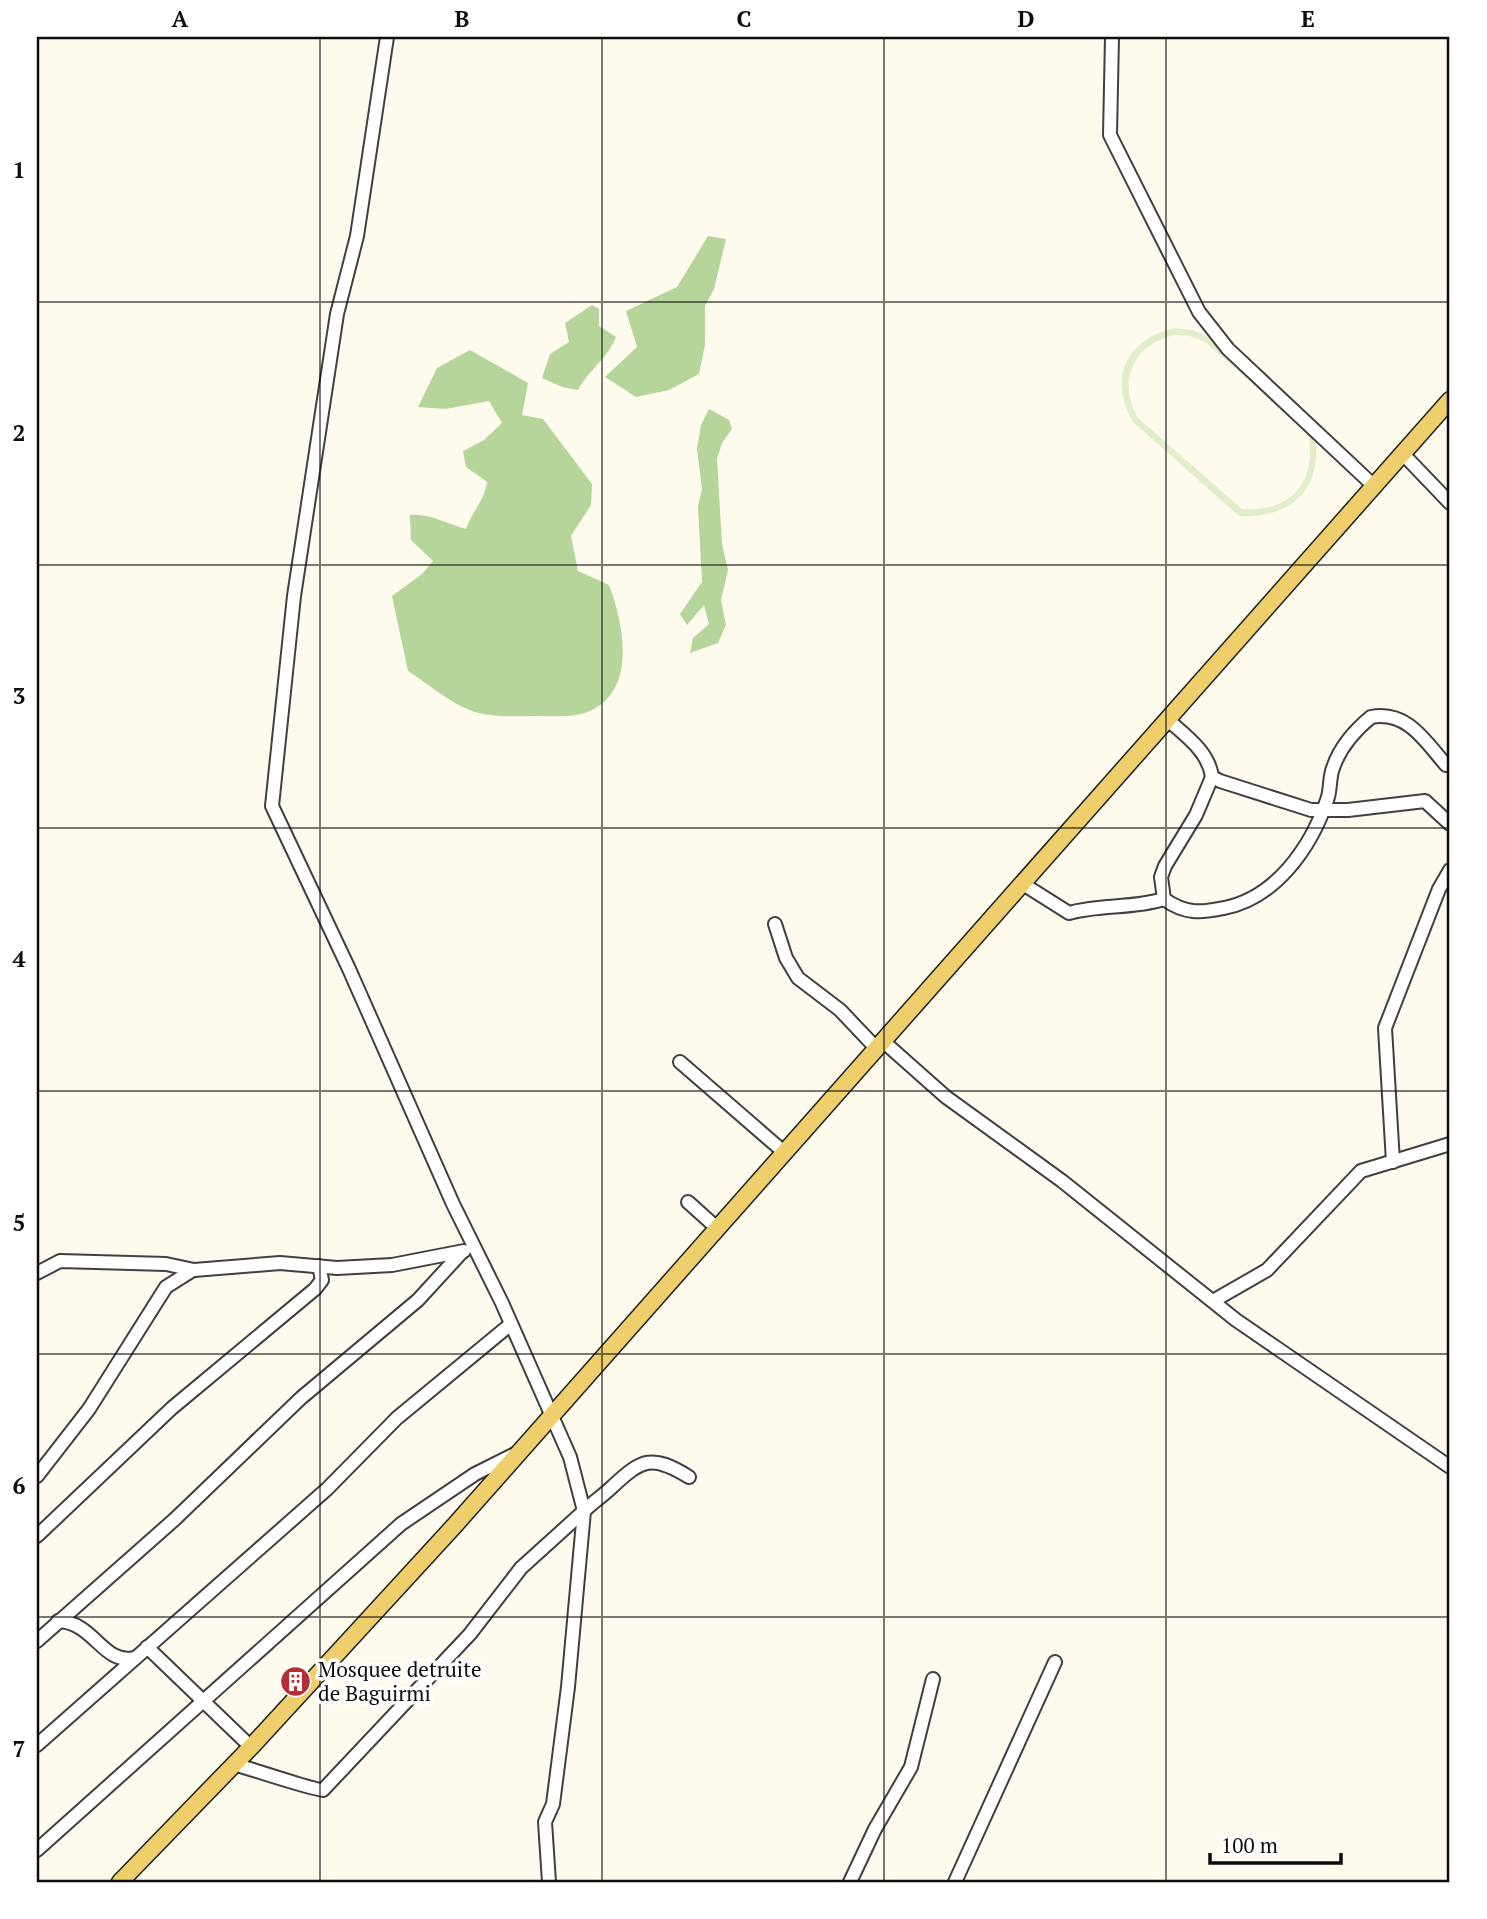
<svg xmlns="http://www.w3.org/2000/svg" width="1487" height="1919" font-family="'PT Serif',serif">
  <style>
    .forest { fill: #b5d59a }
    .pitch { fill: #e2eecb; fill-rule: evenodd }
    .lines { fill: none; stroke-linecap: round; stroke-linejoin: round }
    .minor-casing { stroke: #404040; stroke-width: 16 }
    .major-casing { stroke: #1e1e1e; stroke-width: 19 }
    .minor { stroke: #fff; stroke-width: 12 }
    .major { stroke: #efcf6c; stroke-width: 16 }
    .grid { fill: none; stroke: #0d0d0d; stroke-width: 2; stroke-opacity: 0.55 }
    .labels { text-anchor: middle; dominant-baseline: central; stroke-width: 7; stroke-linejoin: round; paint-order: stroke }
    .poi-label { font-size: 21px; fill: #0d0d0d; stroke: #fff; text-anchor: start }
    .neatline { fill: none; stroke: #0d0d0d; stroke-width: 2.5 }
    .grid-label { font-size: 23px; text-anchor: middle; font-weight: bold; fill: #0d0d0d }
  </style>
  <rect width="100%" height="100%" fill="#fefbee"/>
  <g class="forest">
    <path d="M 708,236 L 726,239 L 714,289 L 705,306 L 705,345 L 699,374 L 669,390 L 636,397 L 605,377 L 637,347 L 626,311 L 677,287 Z"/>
    <path d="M 592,305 L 599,309 L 599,326 L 616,337 C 606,361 590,368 578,390 L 562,387 L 542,378 L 550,354 L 569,342 L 565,323 Z"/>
    <path d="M 470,350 L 528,383 L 522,415 L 543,419 L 592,484 L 591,505 L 571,536 L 578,571 L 609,585 C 623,622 638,689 590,711 C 575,718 553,716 537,716 C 516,716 492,718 472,711 C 450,703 428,684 408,671 L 392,596 L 422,574 L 433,561 L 411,540 L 410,515 C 430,513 447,524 466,529 C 471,513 486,498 487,482 L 466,467 L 463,451 L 484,440 L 502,423 L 489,401 L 445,409 L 418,407 L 437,368 Z"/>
    <path d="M 709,409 L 729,420 L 732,429 L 722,443 L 717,459 L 722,544 L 728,570 L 721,600 L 726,625 L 718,643 L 690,653 L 693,638 L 709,624 L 704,605 L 687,625 L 680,614 L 702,582 L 698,506 L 702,489 L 697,449 L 701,425 Z"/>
  </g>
  <path class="pitch" d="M 1174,328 L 1192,330 L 1208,337 L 1314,430 C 1325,485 1295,519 1239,516 L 1133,422 C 1108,379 1125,340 1174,328 ZM 1174,335 L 1190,336 L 1205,342 L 1308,433 C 1318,481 1291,513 1242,509 L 1138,418 C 1117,381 1133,345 1174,335 Z"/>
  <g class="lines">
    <defs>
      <g id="minor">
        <path d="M 1112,37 L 1110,135 L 1199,312 L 1228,349 L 1374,486"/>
        <path d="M 1403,454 L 1450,503"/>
        <path d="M 1168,720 C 1186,736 1209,752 1212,777 L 1220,781 L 1311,810 L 1348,810 L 1425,801 L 1450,824"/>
        <path d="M 1212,777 L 1196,815 L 1165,866 L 1161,877 L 1164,899 C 1185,914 1200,913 1224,908 C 1276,898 1311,847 1327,800 C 1331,790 1329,778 1333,768 C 1340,747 1354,731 1371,717 C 1407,710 1425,741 1446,765"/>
        <path d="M 1023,884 L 1069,913 C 1101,904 1132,909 1164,899"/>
        <path d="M 775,924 L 786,958 L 798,978 L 840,1010 L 877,1049"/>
        <path d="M 884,1042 L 946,1097 L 1062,1181 L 1236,1320 L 1450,1467"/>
        <path d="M 680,1062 L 785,1153"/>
        <path d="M 1393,1162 L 1385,1028 L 1439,889 L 1450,870"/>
        <path d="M 688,1202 L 718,1229"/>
        <path d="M 37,1273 L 60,1261 L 166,1264 L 194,1270 L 280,1263 L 337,1268 L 392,1265 L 464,1251"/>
        <path d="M 1213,1301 L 1267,1270 L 1361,1171 L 1450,1144"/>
        <path d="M 37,1476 L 89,1409 L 166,1287 L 193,1270"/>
        <path d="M 37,1536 L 172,1408 L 315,1289 L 322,1280 L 319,1266"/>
        <path d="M 58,1621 C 94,1622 103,1665 134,1658"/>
        <path d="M 37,1641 L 175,1519 L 301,1398 L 418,1300 L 462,1252"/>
        <path d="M 147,1647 L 251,1747"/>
        <path d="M 37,1745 L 327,1489 L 397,1418 L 511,1324"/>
        <path d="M 234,1764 C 248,1768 317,1791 323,1790 L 470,1634 L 521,1568 L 584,1511 L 570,1457 L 502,1303 L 453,1204 L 349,969 L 272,806 L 294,596 L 337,314 L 357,236 L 387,37"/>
        <path d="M 37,1850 L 401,1524 L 475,1474 L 519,1452"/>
        <path d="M 549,1882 L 545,1822 L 553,1804 L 568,1687 L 584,1511 C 593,1502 604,1495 613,1486 C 642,1459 652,1454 689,1477"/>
        <path d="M 850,1882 L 875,1829 L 911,1767 L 933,1679"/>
        <path d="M 955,1882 L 1055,1662"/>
      </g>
      <path id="major" d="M 120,1882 L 251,1747 L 455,1525 L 1450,400"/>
    </defs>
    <use href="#minor" class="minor-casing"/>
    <use href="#major" class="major-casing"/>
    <use href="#minor" class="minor"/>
    <use href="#major" class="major"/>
  </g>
  <path class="grid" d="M 320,37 L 320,1882M 602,37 L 602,1882M 884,37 L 884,1882M 1166,37 L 1166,1882M 37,302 L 1450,302M 37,565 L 1450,565M 37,828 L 1450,828M 37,1091 L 1450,1091M 37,1354 L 1450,1354M 37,1617 L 1450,1617"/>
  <defs>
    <symbol id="building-disc" viewBox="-11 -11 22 22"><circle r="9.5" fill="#b32e35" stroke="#fff"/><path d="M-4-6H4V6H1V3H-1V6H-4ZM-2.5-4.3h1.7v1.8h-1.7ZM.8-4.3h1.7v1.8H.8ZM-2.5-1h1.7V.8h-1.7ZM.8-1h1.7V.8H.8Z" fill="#fff"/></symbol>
  </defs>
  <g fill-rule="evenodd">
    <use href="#building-disc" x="278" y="1664" width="35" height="35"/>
  </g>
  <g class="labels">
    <g class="poi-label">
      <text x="318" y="1669">Mosquee detruite<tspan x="318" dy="24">de Baguirmi</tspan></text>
    </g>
  </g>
  <rect width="1487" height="1919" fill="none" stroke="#ffffff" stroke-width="77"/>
  <path d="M1210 1853v10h131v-10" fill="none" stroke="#0d0d0d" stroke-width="3.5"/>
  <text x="1221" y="1853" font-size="21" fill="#0d0d0d" stroke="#ffffff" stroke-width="5" paint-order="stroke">100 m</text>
  <rect x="38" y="38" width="1410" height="1843" class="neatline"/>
  <g class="grid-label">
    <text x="180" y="27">A</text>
    <text x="462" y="27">B</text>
    <text x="744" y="27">C</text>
    <text x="1026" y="27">D</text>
    <text x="1308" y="27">E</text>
    <text x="19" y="178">1</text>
    <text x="19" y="441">2</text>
    <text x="19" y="704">3</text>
    <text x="19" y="967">4</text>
    <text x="19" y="1231">5</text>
    <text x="19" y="1494">6</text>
    <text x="19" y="1757">7</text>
  </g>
</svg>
